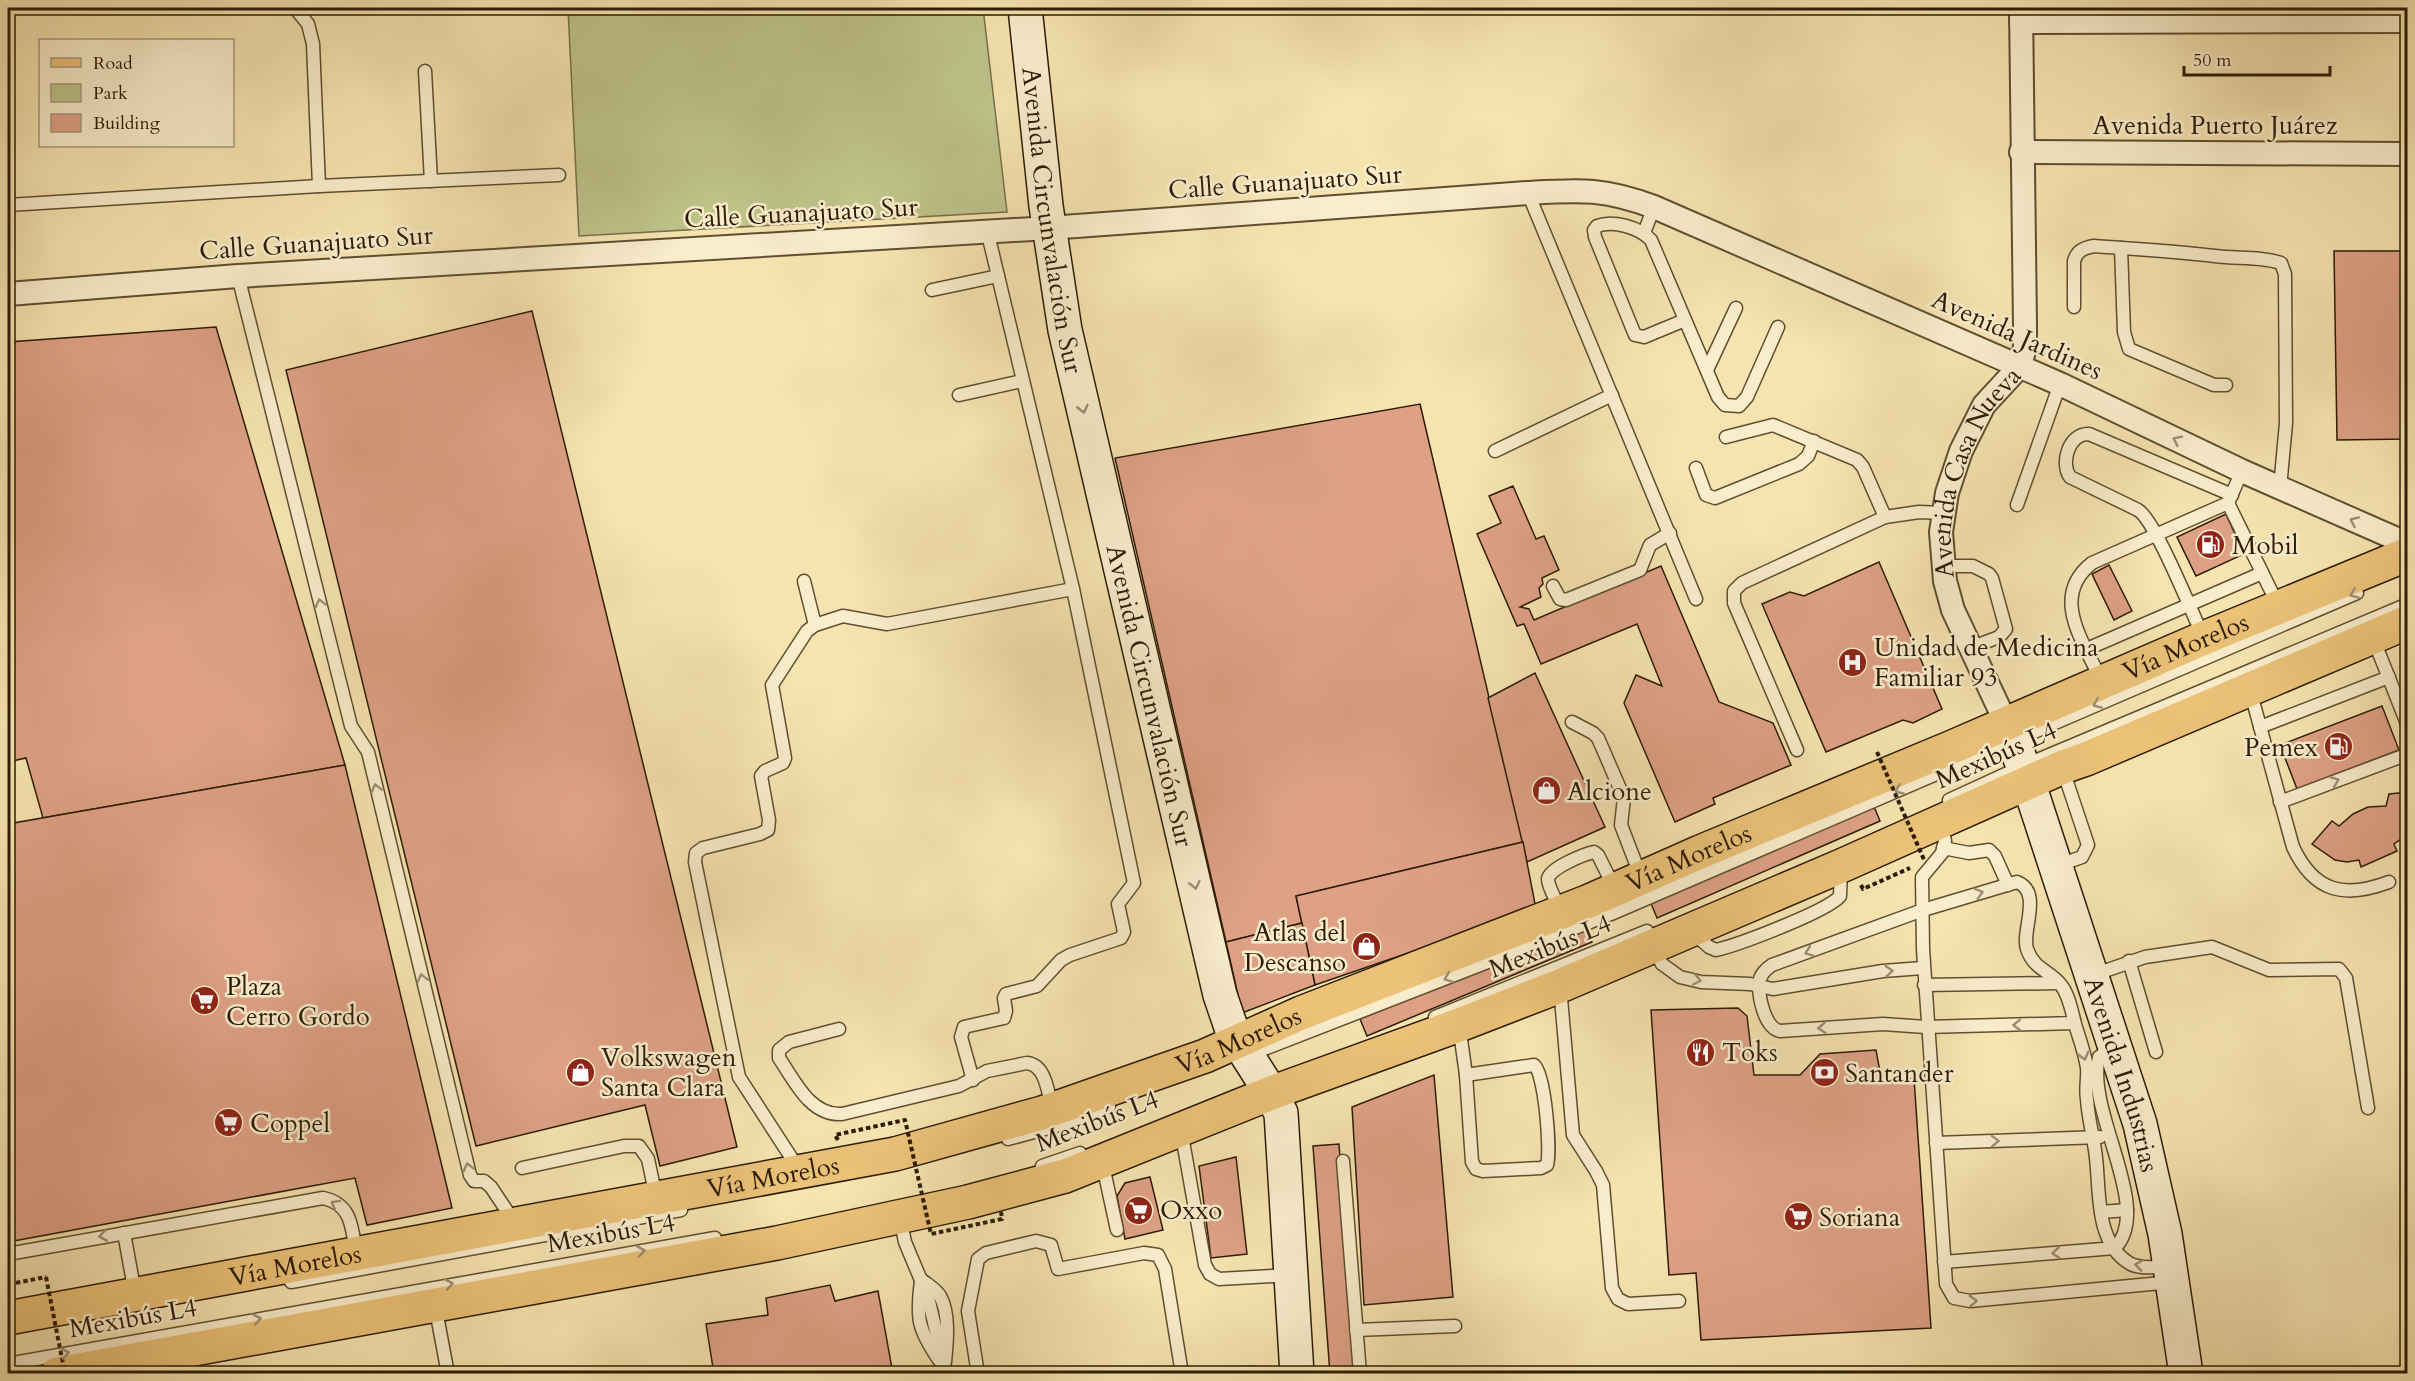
<svg xmlns="http://www.w3.org/2000/svg" width="2415" height="1381" font-family="Cardo,serif">
  <style>
    .green { fill: #bec48a; stroke: #767048; stroke-width: 1.5 }
    .building { fill: #dea186; stroke: #2d1c05; stroke-width: 1.5 }
    .lines { fill: none; stroke-linecap: round; stroke-linejoin: round }
    .lane-casing { stroke: #5f4e30; stroke-width: 15 }
    .street-casing { stroke: #5f4e30; stroke-width: 26 }
    .secondary-casing { stroke: #2d1c05; stroke-width: 36 }
    .primary-casing { stroke: #2d1c05; stroke-width: 36 }
    .path { stroke: #2d1c05; stroke-width: 4; stroke-dasharray: 4.5 3; stroke-linecap: butt }
    .lane { stroke: #f9edcc; stroke-width: 12 }
    .street { stroke: #f9edcc; stroke-width: 22 }
    .secondary { stroke: #f9edcc; stroke-width: 33 }
    .primary { stroke: #ebc278; stroke-width: 33 }
    .path-bridge { stroke: #2d1c05; stroke-width: 4; stroke-dasharray: 4.5 3; stroke-linecap: butt }
    .oneway { stroke: #9d8f72 }
    .labels { text-anchor: middle; dominant-baseline: central; stroke-width: 5; stroke-linejoin: round; paint-order: stroke }
    .street-label { font-size: 26px; fill: #2d1c05; stroke: #f9edcc }
    .poi-label { font-size: 26px; fill: #2d1c05; stroke: #f9edcc; text-anchor: start }
  </style>
  <rect width="100%" height="100%" fill="#f6e4b0"/>
  <filter id="stains"><feTurbulence type="fractalNoise" baseFrequency=".00333" numOctaves="4"/><feColorMatrix values="0 0 0 0 .2 0 0 0 0 .09 0 0 0 0 .02 0 0 0 .5 -.17"/></filter>
  <radialGradient id="worn" r=".72"><stop offset=".6" stop-color="#630" stop-opacity="0"/><stop offset="1" stop-color="#630" stop-opacity=".3"/></radialGradient>
  <path class="green" d="M 568,8 L 983,8 L 1007,212 L 579,236 Z"/>
  <g class="building">
    <path d="M 2334,251 L 2408,251 L 2408,439 L 2337,440 Z"/>
    <path d="M 532,311 L 737,1147 L 660,1166 L 645,1105 L 476,1146 L 286,370 Z"/>
    <path d="M 216,327 L 345,765 L 43,818 L 26,758 L 8,762 L 8,342 Z"/>
    <path d="M 1420,404 L 1523,842 L 1296,896 L 1302,923 L 1226,942 L 1115,458 Z"/>
    <path d="M 1513,486 L 1536,539 L 1544,536 L 1559,570 L 1542,578 L 1543,584 L 1539,588 L 1541,597 L 1520,607 L 1529,609 L 1534,620 L 1661,566 L 1719,702 L 1773,723 L 1791,765 L 1713,798 L 1715,804 L 1675,822 L 1624,703 L 1636,675 L 1662,686 L 1637,624 L 1541,664 L 1524,624 L 1517,626 L 1477,534 L 1501,523 L 1489,496 Z"/>
    <path d="M 2226,514 L 2244,554 L 2196,576 L 2177,537 Z"/>
    <path d="M 1879,562 L 1942,709 L 1913,723 L 1903,720 L 1826,752 L 1762,604 L 1790,592 L 1804,596 Z"/>
    <path d="M 2109,565 L 2132,611 L 2114,620 L 2092,574 Z"/>
    <path d="M 1535,673 L 1605,827 L 1527,862 L 1488,698 Z"/>
    <path d="M 2382,706 L 2399,750 L 2297,789 L 2280,745 Z"/>
    <path d="M 345,765 L 452,1208 L 367,1225 L 355,1178 L 8,1242 L 8,824 Z"/>
    <path d="M 2408,792 L 2408,834 L 2394,844 L 2397,851 L 2361,867 L 2359,860 L 2347,862 L 2335,860 L 2312,844 L 2332,821 L 2339,826 L 2353,814 L 2368,807 L 2386,806 L 2389,794 Z"/>
    <path d="M 1873,804 L 1880,821 L 1657,918 L 1650,901 Z"/>
    <path d="M 1523,842 L 1536,909 L 1315,985 L 1296,896 Z"/>
    <path d="M 1302,923 L 1315,985 L 1242,1013 L 1226,942 Z"/>
    <path d="M 1585,926 L 1592,942 L 1367,1036 L 1360,1019 Z"/>
    <path d="M 1738,1008 L 1747,1016 L 1754,1075 L 1800,1075 L 1820,1054 L 1876,1050 L 1882,1083 L 1914,1078 L 1931,1328 L 1701,1340 L 1696,1273 L 1669,1275 L 1651,1010 Z"/>
    <path d="M 1434,1075 L 1453,1297 L 1364,1305 L 1352,1107 Z"/>
    <path d="M 1339,1144 L 1356,1374 L 1330,1374 L 1313,1146 Z"/>
    <path d="M 1236,1157 L 1247,1254 L 1211,1258 L 1199,1166 Z"/>
    <path d="M 1150,1177 L 1163,1230 L 1125,1239 L 1117,1196 L 1125,1183 Z"/>
    <path d="M 830,1285 L 835,1301 L 878,1291 L 893,1374 L 714,1374 L 706,1324 L 768,1315 L 766,1298 Z"/>
    <path d="M 1254,1366 L 1255,1374 L 1217,1374 L 1216,1368 Z"/>
    <path d="M 416,1367 L 418,1374 L 384,1374 Z"/>
  </g>
  <g class="lines">
    <defs>
      <g id="lane">
        <path d="M 295,8 L 308,24 L 313,44 L 319,186"/>
        <path d="M 425,71 L 431,181"/>
        <path d="M 1528,193 L 1696,599"/>
        <path d="M 8,205 L 319,186 L 559,175"/>
        <path d="M 1644,233 L 1654,207"/>
        <path d="M 2121,248 L 2124,332 L 2129,349 L 2214,385 L 2226,385"/>
        <path d="M 238,276 L 351,726 L 368,752 L 470,1175 L 474,1181 L 484,1181 L 491,1187 L 515,1223"/>
        <path d="M 932,290 L 998,276"/>
        <path d="M 2074,307 L 2074,261 C 2077,251 2083,248 2094,246 C 2134,249 2175,251 2215,256 C 2237,259 2260,256 2281,263 L 2285,274 L 2286,423 L 2280,488"/>
        <path d="M 1685,320 L 1644,337 L 1635,335 L 1595,237 L 1594,230 L 1597,226 C 1613,220 1639,227 1651,240 L 1718,397 L 1725,405 L 1739,406 L 1747,397 L 1778,327"/>
        <path d="M 1707,370 L 1736,308"/>
        <path d="M 959,395 L 1022,381"/>
        <path d="M 1726,437 L 1773,425 L 1857,460 L 1863,467 L 1885,517"/>
        <path d="M 1495,451 L 1612,395"/>
        <path d="M 1696,468 L 1706,495 L 1715,498 L 1799,464 L 1808,456 L 1814,441"/>
        <path d="M 2228,503 L 2279,607"/>
        <path d="M 2017,505 L 2060,384"/>
        <path d="M 1943,566 L 1973,566 L 1989,574 L 1992,578 L 2006,629 L 1999,637 L 1970,648"/>
        <path d="M 804,581 L 815,625"/>
        <path d="M 1553,586 L 1560,599 L 1566,600 L 1640,570 L 1650,545 L 1670,533"/>
        <path d="M 2204,638 C 2192,614 2156,521 2138,510 L 2070,477 C 2060,463 2069,433 2089,434 L 2232,495"/>
        <path d="M 2373,638 L 2408,726"/>
        <path d="M 2087,649 L 2262,573"/>
        <path d="M 2101,680 C 2084,642 2049,597 2092,563 L 2228,503 L 2242,471"/>
        <path d="M 2250,690 L 2293,847 C 2314,892 2344,899 2389,882"/>
        <path d="M 1572,722 L 1593,733 L 1598,738 L 1624,798 L 1621,825 L 1641,877"/>
        <path d="M 2260,727 L 2389,677"/>
        <path d="M 1797,750 L 1734,603 L 1734,591 L 1742,583 L 1885,517 L 1919,512 L 1943,513"/>
        <path d="M 1949,800 L 2023,766 L 2408,604"/>
        <path d="M 2280,802 L 2408,754"/>
        <path d="M 1941,822 L 1945,841 L 1942,853 L 1922,877 L 1923,949 L 1946,1284 L 1954,1298 L 1970,1301 L 2172,1282"/>
        <path d="M 1943,848 L 1969,853 L 1989,850 L 1995,856 L 2008,885"/>
        <path d="M 2056,866 L 2082,857 L 2088,845 L 2063,770"/>
        <path d="M 1561,911 C 1558,903 1548,888 1548,879 C 1549,868 1585,854 1594,852 L 1598,855 L 1615,889"/>
        <path d="M 1692,932 L 1709,947 L 1716,950 C 1738,945 1828,911 1840,896 L 1841,868"/>
        <path d="M 1653,948 L 1662,964 L 1680,977 L 1701,982 L 1750,984 L 1773,989 L 1883,971 L 1923,968"/>
        <path d="M 2129,961 L 2156,1052"/>
        <path d="M 2093,975 L 2145,957 L 2212,947 L 2269,970 L 2339,969 L 2346,978 L 2368,1108"/>
        <path d="M 1924,985 L 2059,983"/>
        <path d="M 1560,987 L 1573,1135 L 1596,1171 L 1603,1185 L 1612,1288 L 1618,1299 L 1628,1304 L 1679,1301"/>
        <path d="M 1435,1017 L 1647,931"/>
        <path d="M 2075,1023 L 1926,1027 L 1883,1024 L 1780,1031 C 1765,1028 1759,999 1759,985 C 1759,976 1766,969 1772,965 L 1923,910 L 2017,882 C 2043,892 2021,931 2027,949 C 2034,970 2051,971 2061,985 C 2069,995 2072,1012 2075,1024 C 2079,1038 2085,1053 2087,1068 C 2088,1078 2085,1089 2087,1099 C 2088,1119 2094,1138 2096,1158 C 2100,1191 2095,1242 2129,1263 C 2139,1270 2158,1266 2169,1267"/>
        <path d="M 1459,1025 L 1466,1075"/>
        <path d="M 839,1029 L 789,1042 L 779,1050 L 779,1058 C 795,1081 810,1116 842,1114 L 959,1086 L 987,1071 L 1027,1063 C 1046,1065 1048,1093 1052,1108"/>
        <path d="M 1249,1055 L 1611,914 L 2357,593"/>
        <path d="M 1534,1065 C 1545,1073 1551,1151 1547,1165 L 1541,1168 L 1483,1171 L 1476,1169 L 1472,1162 L 1466,1075 Z"/>
        <path d="M 973,1080 L 961,1037 L 964,1027 L 1004,1018 L 1006,1011 L 1004,998 L 1006,994 L 1037,986 L 1061,960 L 1070,955 L 1121,938 L 1124,932 L 1118,904 L 1134,883 L 1073,589 L 987,230"/>
        <path d="M 1181,1130 L 1205,1265 L 1210,1274 L 1219,1279 L 1290,1275"/>
        <path d="M 1008,1139 L 1053,1127 L 1109,1107"/>
        <path d="M 1936,1143 L 2100,1137"/>
        <path d="M 1102,1161 L 1117,1230"/>
        <path d="M 1343,1161 L 1360,1374"/>
        <path d="M 1042,1166 L 1080,1153"/>
        <path d="M 522,1168 L 624,1146 L 639,1146 L 648,1159 L 656,1197"/>
        <path d="M 798,1168 L 739,1077 L 695,862 L 696,853 L 703,848 L 760,834 L 768,830 L 769,820 L 761,776 L 765,771 L 783,763 L 785,758 L 772,685 L 807,631 L 815,625 L 843,616 L 887,624 L 1073,589"/>
        <path d="M 2101,1212 L 2127,1210"/>
        <path d="M 900,1218 L 905,1242 L 928,1297 L 946,1374"/>
        <path d="M 124,1233 L 135,1293"/>
        <path d="M 8,1254 L 323,1198 C 352,1204 352,1228 356,1253"/>
        <path d="M 1944,1262 L 2115,1248 C 2154,1208 2085,1111 2099,1057 L 2112,1048"/>
        <path d="M 922,1280 C 928,1285 936,1289 940,1296 C 950,1313 947,1342 945,1362"/>
        <path d="M 921,1281 C 916,1319 918,1329 939,1360"/>
        <path d="M 291,1282 L 681,1210"/>
        <path d="M 435,1305 L 448,1374"/>
        <path d="M 1356,1330 L 1455,1326"/>
        <path d="M 8,1364 L 715,1238"/>
        <path d="M 978,1374 L 968,1311 L 978,1259 L 986,1253 L 1036,1241 L 1051,1245 L 1058,1269 L 1144,1253 L 1158,1255 L 1165,1269 L 1182,1374"/>
      </g>
      <g id="street">
        <path d="M 2021,22 L 2408,21"/>
        <path d="M 2021,152 L 2408,154"/>
        <path d="M 8,294 L 238,276 L 1049,228 L 1528,193 C 1580,190 1604,188 1654,207 L 2060,384 L 2242,471 L 2408,544"/>
        <path id="s1" d="M 2006,723 L 1953,610 L 1945,581 L 1941,532 L 1947,493 L 1961,451 L 1984,405 L 2020,366 L 2025,347 L 2025,325 L 2021,8"/>
      </g>
      <g id="secondary">
        <path id="s2" d="M 1025,8 L 1046,206 L 1065,330 L 1220,995 L 1233,1033 L 1266,1085 L 1281,1113 L 1297,1374"/>
        <path id="s3" d="M 2006,723 L 2023,766 L 2140,1124 L 2165,1234 L 2186,1374"/>
      </g>
      <g id="primary">
        <path id="s4" d="M 8,1318 L 895,1154 L 1042,1113 L 1205,1056 L 1301,1013 L 1587,902 L 1700,852 L 1950,748 L 2204,638 L 2408,554"/>
        <path d="M 57,1374 L 777,1243 L 968,1202 L 1065,1176 L 1271,1093 L 1459,1025 L 1560,986 L 1841,866 L 2063,767 L 2086,759 L 2408,622"/>
      </g>
    </defs>
    <use href="#lane" class="lane-casing"/>
    <use href="#street" class="street-casing"/>
    <use href="#secondary" class="secondary-casing"/>
    <use href="#primary" class="primary-casing"/>
    <g class="path">
      <path d="M 1861,885 L 1863,889 L 1910,868"/>
      <path d="M 10,1293 L 10,1284 L 46,1277"/>
    </g>
    <use href="#lane" class="lane"/>
    <use href="#street" class="street"/>
    <use href="#secondary" class="secondary"/>
    <use href="#primary" class="primary"/>
    <g class="path-bridge">
      <path d="M 1877,752 L 1925,862"/>
      <path d="M 838,1140 L 835,1135 L 905,1120 L 931,1234 L 1002,1219 L 1001,1212"/>
      <path d="M 46,1277 L 65,1374"/>
    </g>
  </g>
  <defs><path id="oneway-chevron" d="M-2-3.5L2.5 0L-2 3.5" fill="none" stroke-width="1.6" stroke-linecap="round" stroke-linejoin="round" transform="scale(1.5)"/></defs>
  <g class="oneway">
    <use href="#oneway-chevron" transform="translate(1083 409) rotate(77)"/>
    <use href="#oneway-chevron" transform="translate(2177 440) rotate(-154)"/>
    <use href="#oneway-chevron" transform="translate(2354 521) rotate(-156)"/>
    <use href="#oneway-chevron" transform="translate(2354 594) rotate(157)"/>
    <use href="#oneway-chevron" transform="translate(320 603) rotate(-104)"/>
    <use href="#oneway-chevron" transform="translate(2097 704) rotate(157)"/>
    <use href="#oneway-chevron" transform="translate(2335 781) rotate(-21)"/>
    <use href="#oneway-chevron" transform="translate(376 788) rotate(-104)"/>
    <use href="#oneway-chevron" transform="translate(1899 790) rotate(157)"/>
    <use href="#oneway-chevron" transform="translate(1195 885) rotate(77)"/>
    <use href="#oneway-chevron" transform="translate(1979 893) rotate(-16)"/>
    <use href="#oneway-chevron" transform="translate(1809 952) rotate(160)"/>
    <use href="#oneway-chevron" transform="translate(1889 971) rotate(-5)"/>
    <use href="#oneway-chevron" transform="translate(422 978) rotate(-104)"/>
    <use href="#oneway-chevron" transform="translate(1448 978) rotate(159)"/>
    <use href="#oneway-chevron" transform="translate(1697 980) rotate(12)"/>
    <use href="#oneway-chevron" transform="translate(2017 1025) rotate(179)"/>
    <use href="#oneway-chevron" transform="translate(1822 1028) rotate(176)"/>
    <use href="#oneway-chevron" transform="translate(2084 1056) rotate(75)"/>
    <use href="#oneway-chevron" transform="translate(1995 1141) rotate(-2)"/>
    <use href="#oneway-chevron" transform="translate(468 1167) rotate(-104)"/>
    <use href="#oneway-chevron" transform="translate(335 1204) rotate(-151)"/>
    <use href="#oneway-chevron" transform="translate(103 1236) rotate(170)"/>
    <use href="#oneway-chevron" transform="translate(641 1251) rotate(-10)"/>
    <use href="#oneway-chevron" transform="translate(2056 1253) rotate(175)"/>
    <use href="#oneway-chevron" transform="translate(2139 1265) rotate(-172)"/>
    <use href="#oneway-chevron" transform="translate(449 1284) rotate(-10)"/>
    <use href="#oneway-chevron" transform="translate(1973 1301) rotate(-3)"/>
    <use href="#oneway-chevron" transform="translate(257 1319) rotate(-10)"/>
    <use href="#oneway-chevron" transform="translate(65 1353) rotate(-10)"/>
  </g>
  <defs>
    <symbol id="fuel-disc" viewBox="-11 -11 22 22"><circle r="9.5" fill="#8f2418" stroke="#f9edcc"/><path d="M-5.5-6h7V0h2V4h1.3V-2.5L3-4.5l.8-.8L6-3V5H2.5V1h-1V6h-7ZM-4.2-4.7v3.2H.2V-4.7Z" fill="#fff"/></symbol>
    <symbol id="hospital-disc" viewBox="-11 -11 22 22"><circle r="9.5" fill="#8f2418" stroke="#f9edcc"/><path d="M-5-5h3v3.5h4V-5h3V5h-3V1.5h-4V5h-3Z" fill="#fff"/></symbol>
    <symbol id="shop-disc" viewBox="-11 -11 22 22"><circle r="9.5" fill="#8f2418" stroke="#f9edcc"/><path d="M-5-2.5h2.3a2.7 3.5 0 0 1 5.4 0H5L5.5 6h-11ZM-1.5-2.5h3a1.5 2.3 0 0 0-3 0Z" fill="#fff"/></symbol>
    <symbol id="supermarket-disc" viewBox="-11 -11 22 22"><circle r="9.5" fill="#8f2418" stroke="#f9edcc"/><path d="M-6-5.5h2.5l.6 2H6L4.5 2H-2.5L-4.4-4H-6ZM-1.5 3.2a1.3 1.3 0 1 0 .1 0ZM3 3.2a1.3 1.3 0 1 0 .1 0Z" fill="#fff"/></symbol>
    <symbol id="restaurant-disc" viewBox="-11 -11 22 22"><circle r="9.5" fill="#8f2418" stroke="#f9edcc"/><path d="M-5-6h1v4h1v-4h1v4h1v-4h1v5L-1.5 .5V6h-2V.5L-5-1ZM5-6V6H3V1.5H1.5Q1.5-4 5-6Z" fill="#fff"/></symbol>
    <symbol id="bank-disc" viewBox="-11 -11 22 22"><circle r="9.5" fill="#8f2418" stroke="#f9edcc"/><path d="M-6-4H6V4H-6ZM0-2.3a2.3 2.3 0 1 0 0 4.6a2.3 2.3 0 1 0 0-4.6Z" fill="#fff"/></symbol>
  </defs>
  <g fill-rule="evenodd">
    <use href="#fuel-disc" x="2194" y="528" width="33" height="33"/>
    <use href="#hospital-disc" x="1836" y="646" width="33" height="33"/>
    <use href="#fuel-disc" x="2322" y="730" width="33" height="33"/>
    <use href="#shop-disc" x="1530" y="774" width="33" height="33"/>
    <use href="#shop-disc" x="1350" y="930" width="33" height="33"/>
    <use href="#supermarket-disc" x="188" y="984" width="33" height="33"/>
    <use href="#restaurant-disc" x="1684" y="1036" width="33" height="33"/>
    <use href="#shop-disc" x="564" y="1056" width="33" height="33"/>
    <use href="#bank-disc" x="1808" y="1056" width="33" height="33"/>
    <use href="#supermarket-disc" x="212" y="1106" width="33" height="33"/>
    <use href="#supermarket-disc" x="1122" y="1194" width="33" height="33"/>
    <use href="#supermarket-disc" x="1782" y="1200" width="33" height="33"/>
  </g>
  <g class="labels">
    <g class="street-label">
      <text x="2215" y="125">Avenida Puerto Juárez</text>
      <text transform="translate(1285 182) rotate(-4)">Calle Guanajuato Sur</text>
      <text transform="translate(801 213) rotate(-3)">Calle Guanajuato Sur</text>
      <text stroke="none"><textPath href="#s2" startOffset="214">Avenida Circunvalación Sur</textPath></text>
      <text transform="translate(316 243) rotate(-4)">Calle Guanajuato Sur</text>
      <text transform="translate(2017 335) rotate(24)">Avenida Jardines</text>
      <text stroke="none"><textPath href="#s1" startOffset="272">Avenida Casa Nueva</textPath></text>
      <text stroke="none"><textPath href="#s4" startOffset="2290">Vía Morelos</textPath></text>
      <text stroke="none"><textPath href="#s2" startOffset="700">Avenida Circunvalación Sur</textPath></text>
      <text transform="translate(1996 755) rotate(-24)">Mexibús L4</text>
      <text stroke="none"><textPath href="#s4" startOffset="1750">Vía Morelos</textPath></text>
      <text transform="translate(1550 946) rotate(-22)">Mexibús L4</text>
      <text stroke="none"><textPath href="#s4" startOffset="1264">Vía Morelos</textPath></text>
      <text stroke="none"><textPath href="#s3" startOffset="370">Avenida Industrias</textPath></text>
      <text transform="translate(1097 1121) rotate(-21)">Mexibús L4</text>
      <text stroke="none"><textPath href="#s4" startOffset="778">Vía Morelos</textPath></text>
      <text transform="translate(611 1233) rotate(-10)">Mexibús L4</text>
      <text stroke="none"><textPath href="#s4" startOffset="292">Vía Morelos</textPath></text>
      <text transform="translate(133 1318) rotate(-10)">Mexibús L4</text>
    </g>
    <g class="poi-label">
      <text x="2232" y="545">Mobil</text>
      <text x="1874" y="647">Unidad de Medicina<tspan x="1874" dy="30">Familiar 93</tspan></text>
      <text x="2318" y="747" text-anchor="end">Pemex</text>
      <text x="1567" y="791">Alcione</text>
      <text x="1346" y="932" text-anchor="end">Atlas del<tspan x="1346" dy="30">Descanso</tspan></text>
      <text x="226" y="986">Plaza<tspan x="226" dy="30">Cerro Gordo</tspan></text>
      <text x="1722" y="1052">Toks</text>
      <text x="601" y="1057">Volkswagen<tspan x="601" dy="30">Santa Clara</tspan></text>
      <text x="1845" y="1073">Santander</text>
      <text x="250" y="1123">Coppel</text>
      <text x="1160" y="1210">Oxxo</text>
      <text x="1819" y="1217">Soriana</text>
    </g>
  </g>
  <rect width="2415" height="1381" fill="none" stroke="#f6e4b0" stroke-width="30"/>
  <rect x="9" y="9" width="2397" height="1363" fill="none" stroke="#2d1c05" stroke-width="3"/>
  <rect x="15" y="15" width="2385" height="1351" fill="none" stroke="#2d1c05" stroke-width="1.5"/>
  <rect x="39" y="39" width="195" height="108" fill="#f9edcc" stroke="#a7997c" stroke-width="1.5"/>
  <rect x="51" y="58" width="30" height="9" fill="#ebc278" stroke="#a7997c" stroke-width="1.5"/>
  <text x="93" y="69" font-size="18" fill="#2d1c05">Road</text>
  <rect x="51" y="84" width="30" height="18" fill="#bec48a" stroke="#a7997c" stroke-width="1.5"/>
  <text x="93" y="99" font-size="18" fill="#2d1c05">Park</text>
  <rect x="51" y="114" width="30" height="18" fill="#dea186" stroke="#a7997c" stroke-width="1.5"/>
  <text x="93" y="129" font-size="18" fill="#2d1c05">Building</text>
  <path d="M2184 66v9h146v-9" fill="none" stroke="#2d1c05" stroke-width="3"/>
  <text x="2193" y="66" font-size="18" fill="#2d1c05" stroke="#f9edcc" stroke-width="4.5" paint-order="stroke">50 m</text>
  <rect width="100%" height="100%" filter="url(#stains)"/>
  <rect width="100%" height="100%" fill="url(#worn)"/>
</svg>
